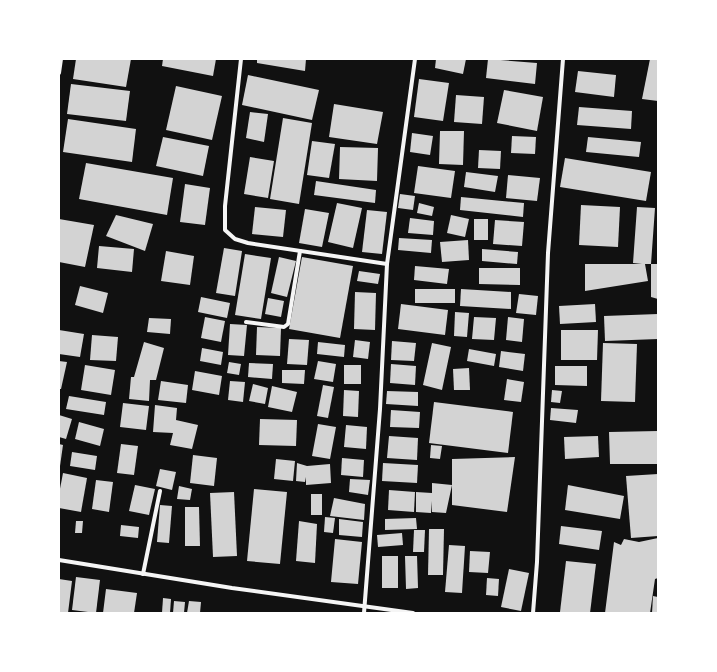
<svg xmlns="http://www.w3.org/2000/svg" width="717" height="672" font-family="Barlow,sans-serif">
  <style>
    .building { fill: #d3d3d3 }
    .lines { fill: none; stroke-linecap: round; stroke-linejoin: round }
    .minor { stroke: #f5f5f5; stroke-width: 4 }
  </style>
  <rect width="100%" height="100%" fill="#111"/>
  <g class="building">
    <path d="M 76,59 L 131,59 L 126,87 L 73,79 Z"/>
    <path d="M 163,59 L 216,59 L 213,76 L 162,66 Z"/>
    <path d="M 257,59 L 306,59 L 305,71 L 257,63 Z"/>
    <path d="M 436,59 L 466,59 L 463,74 L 435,68 Z"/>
    <path d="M 488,59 L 537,63 L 535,84 L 486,78 Z"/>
    <path d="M 650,59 L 658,59 L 658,101 L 642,99 Z"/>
    <path d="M 578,71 L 616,75 L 614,97 L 575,92 Z"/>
    <path d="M 248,75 L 319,90 L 312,120 L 242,105 Z"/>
    <path d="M 419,79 L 449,83 L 443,121 L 414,117 Z"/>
    <path d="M 71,84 L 130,91 L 126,121 L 67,114 Z"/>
    <path d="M 176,86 L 222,96 L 212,140 L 166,130 Z"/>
    <path d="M 504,90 L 543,97 L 537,131 L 497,123 Z"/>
    <path d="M 456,95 L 484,97 L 482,124 L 454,122 Z"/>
    <path d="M 334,104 L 383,112 L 377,144 L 329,137 Z"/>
    <path d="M 579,107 L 632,111 L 631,129 L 577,125 Z"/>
    <path d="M 250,112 L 268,114 L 264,142 L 246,138 Z"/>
    <path d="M 283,118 L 312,123 L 299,204 L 270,199 Z"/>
    <path d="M 68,119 L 136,129 L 132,162 L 63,152 Z"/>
    <path d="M 440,131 L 464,131 L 463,165 L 439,164 Z"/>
    <path d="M 412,133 L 433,136 L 430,155 L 410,152 Z"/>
    <path d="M 512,136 L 536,137 L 535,154 L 511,153 Z"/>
    <path d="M 163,137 L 209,146 L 203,176 L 156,166 Z"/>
    <path d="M 588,137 L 641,142 L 639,157 L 586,152 Z"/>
    <path d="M 312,141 L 335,144 L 329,178 L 307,175 Z"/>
    <path d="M 340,147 L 378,148 L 377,181 L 339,179 Z"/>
    <path d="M 479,150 L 501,151 L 500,169 L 478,168 Z"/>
    <path d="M 250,157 L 274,161 L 268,198 L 244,194 Z"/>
    <path d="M 565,158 L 651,172 L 646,201 L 560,187 Z"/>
    <path d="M 86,163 L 173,178 L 167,215 L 79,199 Z"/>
    <path d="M 418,166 L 455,171 L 451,198 L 414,193 Z"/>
    <path d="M 466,172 L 498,176 L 495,192 L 464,187 Z"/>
    <path d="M 508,175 L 540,178 L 537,201 L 506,198 Z"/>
    <path d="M 316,181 L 376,190 L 375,203 L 314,195 Z"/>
    <path d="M 185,184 L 210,188 L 205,225 L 180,222 Z"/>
    <path d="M 400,194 L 415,196 L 413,210 L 398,208 Z"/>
    <path d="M 461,197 L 524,203 L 523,217 L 460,210 Z"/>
    <path d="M 337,203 L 362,208 L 353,248 L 328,242 Z"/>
    <path d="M 419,203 L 434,207 L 432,216 L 417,213 Z"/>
    <path d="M 581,205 L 620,207 L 618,247 L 579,245 Z"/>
    <path d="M 255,207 L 286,210 L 283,237 L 252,234 Z"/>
    <path d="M 637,207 L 655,208 L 651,264 L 645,264 L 648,281 L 585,291 L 585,264 L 642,264 L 633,263 Z"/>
    <path d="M 305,209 L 329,213 L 322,247 L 299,243 Z"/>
    <path d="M 367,210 L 387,212 L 382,254 L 362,252 Z"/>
    <path d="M 116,215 L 153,224 L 145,251 L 106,236 Z"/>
    <path d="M 451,215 L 469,219 L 465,237 L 447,233 Z"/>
    <path d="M 410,218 L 434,221 L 433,235 L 408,233 Z"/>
    <path d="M 59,219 L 94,225 L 85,267 L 59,262 Z"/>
    <rect x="474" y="219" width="14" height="21"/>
    <path d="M 495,220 L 524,222 L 522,246 L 493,244 Z"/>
    <path d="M 399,238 L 432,240 L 431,253 L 398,250 Z"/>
    <path d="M 468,240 L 469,260 L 442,262 L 440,242 Z"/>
    <path d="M 99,246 L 134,249 L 132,272 L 97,268 Z"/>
    <path d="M 224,248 L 242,251 L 235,296 L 216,293 Z"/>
    <path d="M 482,249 L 518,252 L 517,264 L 482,261 Z"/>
    <path d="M 166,251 L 194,256 L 190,285 L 161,281 Z"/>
    <path d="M 245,254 L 271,258 L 261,319 L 235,315 Z"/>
    <path d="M 279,257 L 296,261 L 287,297 L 271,293 Z"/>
    <path d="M 302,257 L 353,266 L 340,338 L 289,329 Z"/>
    <path d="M 651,264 L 658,264 L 658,299 L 651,297 Z"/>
    <path d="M 415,266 L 449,269 L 447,284 L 414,280 Z"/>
    <path d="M 479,268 L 520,268 L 520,285 L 479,284 Z"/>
    <path d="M 359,271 L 380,274 L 378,284 L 357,281 Z"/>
    <path d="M 80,286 L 108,293 L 103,313 L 75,305 Z"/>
    <rect x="415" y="289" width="40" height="14"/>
    <path d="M 461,289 L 511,292 L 511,309 L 460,306 Z"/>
    <path d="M 355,292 L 376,293 L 375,330 L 354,329 Z"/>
    <path d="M 519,294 L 538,296 L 536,315 L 516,313 Z"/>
    <path d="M 201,297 L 230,303 L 227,318 L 198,312 Z"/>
    <path d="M 268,298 L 284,301 L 281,317 L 265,314 Z"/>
    <path d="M 401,304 L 448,310 L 445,335 L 398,329 Z"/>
    <path d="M 595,304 L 596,322 L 560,324 L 559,306 Z"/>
    <path d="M 455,312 L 469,313 L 467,337 L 454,336 Z"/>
    <path d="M 658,314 L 658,339 L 605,341 L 604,316 Z"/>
    <path d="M 205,317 L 225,321 L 221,342 L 201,338 Z"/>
    <path d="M 474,317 L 496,318 L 494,340 L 472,339 Z"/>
    <path d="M 508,317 L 524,319 L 522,342 L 506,340 Z"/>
    <path d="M 149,318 L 171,319 L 170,334 L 147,332 Z"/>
    <path d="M 230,324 L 247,325 L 244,356 L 228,355 Z"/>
    <path d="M 257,327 L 281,328 L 280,356 L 256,355 Z"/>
    <path d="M 59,330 L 84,334 L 80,357 L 59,354 Z"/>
    <path d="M 561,330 L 598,330 L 597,360 L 561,360 Z"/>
    <path d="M 92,335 L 118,337 L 116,361 L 90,360 Z"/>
    <path d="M 289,339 L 309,340 L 307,365 L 287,364 Z"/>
    <path d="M 355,340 L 370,342 L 368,359 L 353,357 Z"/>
    <path d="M 392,341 L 416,343 L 414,361 L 391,360 Z"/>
    <path d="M 144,342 L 164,348 L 156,380 L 150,380 L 149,401 L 129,399 L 131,377 L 134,377 Z"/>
    <path d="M 318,342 L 345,345 L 344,357 L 317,354 Z"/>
    <path d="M 432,343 L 451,347 L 442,390 L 423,385 Z"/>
    <path d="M 603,343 L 637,344 L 635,402 L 601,401 Z"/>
    <path d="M 202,348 L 223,352 L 221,365 L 200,361 Z"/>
    <path d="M 469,349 L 496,354 L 494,366 L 467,361 Z"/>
    <path d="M 501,351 L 525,354 L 523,371 L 499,367 Z"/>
    <path d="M 59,361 L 67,362 L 61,389 L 59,389 Z"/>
    <path d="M 318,361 L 336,364 L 333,382 L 314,379 Z"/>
    <path d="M 229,362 L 241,364 L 239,375 L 227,373 Z"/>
    <path d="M 249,363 L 273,364 L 272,379 L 248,377 Z"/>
    <path d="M 391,364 L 416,366 L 415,385 L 390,383 Z"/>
    <path d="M 85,365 L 115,370 L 111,395 L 81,390 Z"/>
    <rect x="344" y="365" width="17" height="19"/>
    <path d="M 555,366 L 587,366 L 587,386 L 555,385 Z"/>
    <path d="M 469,368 L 470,390 L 454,390 L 453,369 Z"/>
    <path d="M 282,370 L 305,370 L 304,384 L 282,383 Z"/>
    <path d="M 195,371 L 222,376 L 219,395 L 192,390 Z"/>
    <path d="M 507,379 L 524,382 L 521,402 L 504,400 Z"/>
    <path d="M 161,381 L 188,385 L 186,403 L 158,400 Z"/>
    <path d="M 230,381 L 245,382 L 243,402 L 228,400 Z"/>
    <path d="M 253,384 L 268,388 L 265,404 L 249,401 Z"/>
    <path d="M 323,385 L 334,387 L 328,418 L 317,416 Z"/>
    <path d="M 272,386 L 297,392 L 292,412 L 268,407 Z"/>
    <path d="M 344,390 L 359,391 L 358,417 L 343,416 Z"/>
    <path d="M 552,390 L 562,391 L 560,403 L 551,402 Z"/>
    <path d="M 387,391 L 418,392 L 418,406 L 386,404 Z"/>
    <path d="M 69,396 L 106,402 L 104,415 L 66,409 Z"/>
    <path d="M 434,402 L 513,412 L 508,453 L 429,443 Z"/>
    <path d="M 123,403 L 149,406 L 146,430 L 120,427 Z"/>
    <path d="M 155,405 L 177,408 L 176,420 L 198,425 L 192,449 L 170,445 L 173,433 L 153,432 Z"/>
    <path d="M 551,408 L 578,410 L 576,423 L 550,420 Z"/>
    <path d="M 391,410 L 420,412 L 419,428 L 390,427 Z"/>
    <path d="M 59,415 L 72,419 L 66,439 L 59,437 Z"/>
    <path d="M 260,419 L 297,420 L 296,446 L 259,445 Z"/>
    <path d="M 79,422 L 104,429 L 100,446 L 75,439 Z"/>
    <path d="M 318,424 L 336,427 L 330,459 L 312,456 Z"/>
    <path d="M 346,425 L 367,427 L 366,449 L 344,447 Z"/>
    <path d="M 658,431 L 658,464 L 610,464 L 609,432 Z"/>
    <path d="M 389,436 L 418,438 L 417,460 L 387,458 Z"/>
    <path d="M 598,436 L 599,457 L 565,459 L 564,437 Z"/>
    <path d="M 59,444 L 63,445 L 60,466 L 59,466 Z"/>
    <path d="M 121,444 L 138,446 L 134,475 L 117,473 Z"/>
    <path d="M 431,445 L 442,446 L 440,459 L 430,458 Z"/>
    <path d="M 72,452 L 97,456 L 95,470 L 70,466 Z"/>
    <path d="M 193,455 L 217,458 L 214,486 L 190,483 Z"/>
    <path d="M 515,457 L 507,512 L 452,505 L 452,459 Z"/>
    <path d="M 342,458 L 364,460 L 363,477 L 341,475 Z"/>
    <path d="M 276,459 L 295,461 L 293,481 L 274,479 Z"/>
    <path d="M 297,463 L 307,466 L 330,464 L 331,483 L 306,485 L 306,477 L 305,482 L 296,481 Z"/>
    <path d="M 383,463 L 418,465 L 417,483 L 382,481 Z"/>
    <path d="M 160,469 L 176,472 L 172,490 L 156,486 Z"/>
    <path d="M 63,473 L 87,478 L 81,512 L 59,508 L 59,494 Z"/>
    <path d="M 658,474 L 658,536 L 631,538 L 626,476 Z"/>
    <path d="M 350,479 L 370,480 L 368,495 L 349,492 Z"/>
    <path d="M 96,480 L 113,482 L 109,512 L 92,509 Z"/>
    <path d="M 432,483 L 452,485 L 446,513 L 432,512 L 432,501 L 431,513 L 416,512 L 416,492 L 432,493 Z"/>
    <path d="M 135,485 L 155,489 L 149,515 L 129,511 Z"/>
    <path d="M 568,485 L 624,496 L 620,519 L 565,510 Z"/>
    <path d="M 179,486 L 192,489 L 190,500 L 177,499 Z"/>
    <path d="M 254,489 L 287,492 L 280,564 L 247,561 Z"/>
    <path d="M 389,490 L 415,492 L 414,512 L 388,510 Z"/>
    <path d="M 234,492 L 237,556 L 213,557 L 210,493 Z"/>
    <rect x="311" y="494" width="11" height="21"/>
    <path d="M 334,498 L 365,504 L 364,520 L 330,516 Z"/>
    <path d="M 160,505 L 172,506 L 169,543 L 157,542 Z"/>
    <path d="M 185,507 L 199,507 L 200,546 L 185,546 Z"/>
    <path d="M 325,517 L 335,518 L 333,533 L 324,532 Z"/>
    <path d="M 416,518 L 417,529 L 385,530 L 385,519 Z"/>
    <path d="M 339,519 L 363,522 L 362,537 L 339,535 Z"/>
    <path d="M 76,521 L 83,521 L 82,533 L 75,533 Z"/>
    <path d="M 299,521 L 317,524 L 315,563 L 296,561 Z"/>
    <path d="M 121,525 L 139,527 L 138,538 L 120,536 Z"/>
    <path d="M 561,526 L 602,531 L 599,550 L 559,544 Z"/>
    <path d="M 429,529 L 444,529 L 443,575 L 428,575 Z"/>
    <path d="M 414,530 L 425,530 L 424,552 L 413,552 Z"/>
    <path d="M 402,533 L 403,545 L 378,547 L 377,535 Z"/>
    <path d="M 658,538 L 658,578 L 655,579 L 650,613 L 605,613 L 614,542 L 621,545 L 624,539 L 639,542 Z"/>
    <path d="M 335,539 L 362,542 L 358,584 L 331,582 Z"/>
    <path d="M 449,545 L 465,546 L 462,593 L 445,592 Z"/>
    <path d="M 470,551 L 490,552 L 488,573 L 469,572 Z"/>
    <rect x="382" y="556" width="16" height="32"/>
    <path d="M 405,556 L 417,556 L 418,588 L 406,589 Z"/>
    <path d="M 566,561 L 596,564 L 590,613 L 560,612 Z"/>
    <path d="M 509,569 L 529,573 L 521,611 L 501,607 Z"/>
    <path d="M 76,577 L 100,580 L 96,613 L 72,610 Z"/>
    <path d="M 487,578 L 499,579 L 498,596 L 486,595 Z"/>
    <path d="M 59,579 L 72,581 L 68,613 L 59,613 Z"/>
    <path d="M 106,589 L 137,593 L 134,613 L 103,613 Z"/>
    <path d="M 653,596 L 658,597 L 658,613 L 652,613 Z"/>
    <path d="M 163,598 L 171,599 L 170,613 L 162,613 Z"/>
    <path d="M 174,601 L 185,602 L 184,613 L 173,613 Z"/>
    <path d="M 189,601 L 201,602 L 200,613 L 187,613 Z"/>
  </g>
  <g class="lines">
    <g class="minor">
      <path d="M 241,59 L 225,206 L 225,230 L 235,239 L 248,243 L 387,264"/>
      <path d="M 59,73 L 61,59"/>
      <path d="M 246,322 L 284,327 L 288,324 L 300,251"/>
      <path d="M 59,560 L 232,588 L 413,613"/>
      <path d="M 143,574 L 160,491"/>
      <path d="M 364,613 L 380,409 L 387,264 L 415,59"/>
      <path d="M 533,613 L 537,562 L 548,253 L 563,59"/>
    </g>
  </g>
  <rect width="717" height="672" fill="none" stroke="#ffffff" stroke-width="120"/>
</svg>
